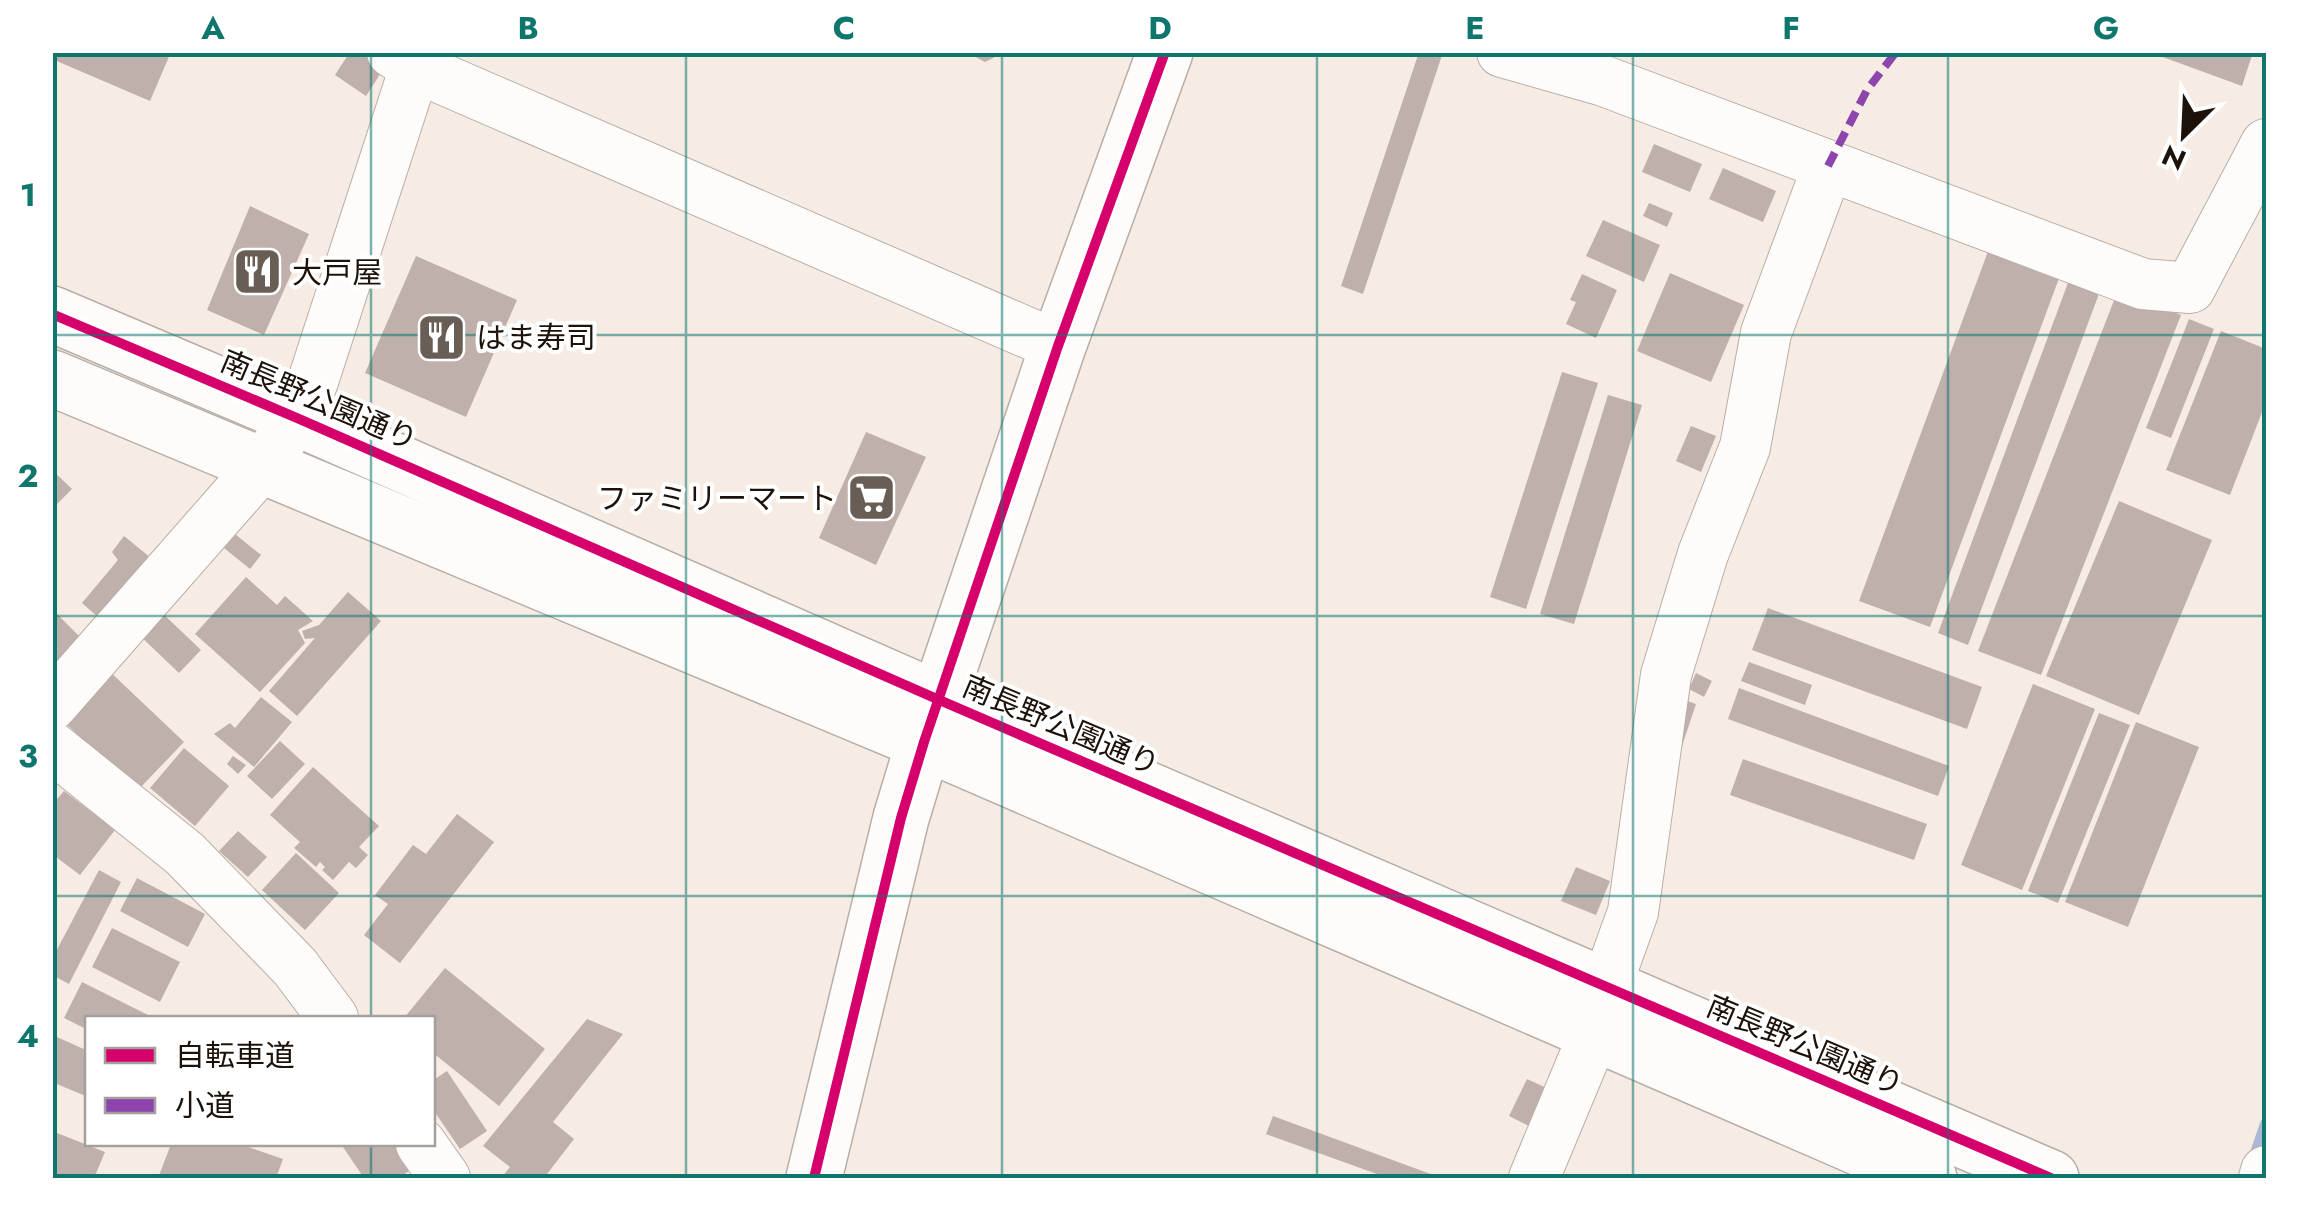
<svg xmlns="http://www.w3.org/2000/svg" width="2319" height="1231" font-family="Jost,'Noto Sans JP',sans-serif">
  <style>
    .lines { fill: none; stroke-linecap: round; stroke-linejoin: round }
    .stream { stroke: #aab8d5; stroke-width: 12 }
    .building { fill: #bfb0ab }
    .street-casing { stroke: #b8aea6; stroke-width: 52 }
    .secondary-casing { stroke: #b8aea6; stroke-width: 58 }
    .street { stroke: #fefcfb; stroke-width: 50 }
    .secondary { stroke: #fefcfb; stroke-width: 55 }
    .quiet { stroke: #8e44ad; stroke-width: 8; stroke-dasharray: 15 8; stroke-linecap: butt }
    .cycleway-casing { stroke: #fff; stroke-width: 16 }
    .cycleway { stroke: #d6006c; stroke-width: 10 }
    .grid { fill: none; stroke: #0f766e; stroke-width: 2.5; stroke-opacity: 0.55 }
    .labels { text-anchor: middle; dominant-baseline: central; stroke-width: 8; stroke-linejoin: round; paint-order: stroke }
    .poi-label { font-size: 30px; fill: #1c120a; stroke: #fff; text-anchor: start }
    .street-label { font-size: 30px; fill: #1c120a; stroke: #fff }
    .neatline { fill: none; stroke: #0f766e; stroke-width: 4 }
    .grid-label { font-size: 32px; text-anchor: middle; font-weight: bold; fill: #0f766e }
  </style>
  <rect width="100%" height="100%" fill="#f6ece4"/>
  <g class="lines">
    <path class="stream" d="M 2253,1162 L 2266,1124"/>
  </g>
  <g class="building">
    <path d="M 52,52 L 171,52 L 150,101 L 52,59 Z"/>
    <path d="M 350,52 L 367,52 L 386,65 L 366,96 L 335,75 Z"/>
    <path d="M 966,52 L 1011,52 L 1010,57 L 997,56 L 985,62 Z"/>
    <path d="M 1419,52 L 1443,52 L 1363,294 L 1341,286 Z"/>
    <path d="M 2149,52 L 2253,52 L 2242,86 Z"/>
    <path d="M 1654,144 L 1702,164 L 1690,192 L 1642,172 Z"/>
    <path d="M 1723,168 L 1776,191 L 1763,222 L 1709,199 Z"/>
    <path d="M 1649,203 L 1673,213 L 1667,227 L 1643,216 Z"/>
    <path d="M 250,206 L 309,234 L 264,335 L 207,310 Z"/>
    <path d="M 1603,220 L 1660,245 L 1644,282 L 1586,256 Z"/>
    <path d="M 1994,235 L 2065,262 L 1930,627 L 1859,601 Z"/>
    <path d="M 416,256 L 517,300 L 466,417 L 365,373 Z"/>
    <path d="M 2072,272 L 2103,283 L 1968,645 L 1938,633 Z"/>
    <path d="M 1670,273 L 1744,305 L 1711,382 L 1637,351 Z"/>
    <path d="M 1582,274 L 1617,290 L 1596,338 L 1566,324 L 1576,302 L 1570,300 Z"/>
    <path d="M 2118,290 L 2181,315 L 2041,675 L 1978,651 Z"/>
    <path d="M 2189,319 L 2214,329 L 2171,438 L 2146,428 Z"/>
    <path d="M 2221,331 L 2266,349 L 2266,402 L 2230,495 L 2166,470 Z"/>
    <path d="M 1562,372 L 1598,383 L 1526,609 L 1490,597 Z"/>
    <path d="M 1608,395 L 1642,405 L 1574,624 L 1540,614 Z"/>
    <path d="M 1691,426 L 1716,436 L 1701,472 L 1676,461 Z"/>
    <path d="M 866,432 L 926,457 L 876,565 L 819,538 Z"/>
    <path d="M 52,470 L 72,489 L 52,509 Z"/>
    <path d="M 2119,501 L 2212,540 L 2139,715 L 2046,676 Z"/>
    <path d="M 235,534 L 261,555 L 250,569 L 224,548 Z"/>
    <path d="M 124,536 L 156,562 L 106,624 L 82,603 L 118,560 L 112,552 Z"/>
    <path d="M 246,577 L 277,605 L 285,596 L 313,621 L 298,630 L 305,643 L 260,692 L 195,634 Z"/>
    <path d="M 348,592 L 381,621 L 297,716 L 269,691 L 315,638 L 305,639 L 302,631 L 319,625 Z"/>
    <path d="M 1768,608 L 1982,687 L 1967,729 L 1752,650 Z"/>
    <path d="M 159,610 L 201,650 L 179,673 L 137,633 Z"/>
    <path d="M 57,614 L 83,640 L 52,671 L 52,618 Z"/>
    <path d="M 1749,662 L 1812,685 L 1805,705 L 1741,681 Z"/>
    <path d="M 105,667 L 184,742 L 137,791 L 58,716 Z"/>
    <path d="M 1696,673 L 1712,681 L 1704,697 L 1689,689 Z"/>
    <path d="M 2033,684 L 2095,709 L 2022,890 L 1961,865 Z"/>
    <path d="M 1739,688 L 1949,766 L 1938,796 L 1728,719 Z"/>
    <path d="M 261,697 L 292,722 L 254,767 L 214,734 L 230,723 L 235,728 Z"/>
    <path d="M 1676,697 L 1696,704 L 1682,746 L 1661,738 Z"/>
    <path d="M 2099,713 L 2130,725 L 2058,903 L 2028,891 Z"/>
    <path d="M 2136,722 L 2199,747 L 2128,927 L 2065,902 Z"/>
    <path d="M 280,741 L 305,764 L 272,799 L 247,776 Z"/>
    <path d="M 184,748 L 229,786 L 195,826 L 150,788 Z"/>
    <path d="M 233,756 L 246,765 L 238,774 L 227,764 Z"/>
    <path d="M 1743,759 L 1927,824 L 1914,860 L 1730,795 Z"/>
    <path d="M 313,767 L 379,826 L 359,847 L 368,855 L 356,868 L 349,862 L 333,880 L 322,870 L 325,867 L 320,862 L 316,867 L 294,848 L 300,842 L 270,815 Z"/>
    <path d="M 64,791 L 115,830 L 80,875 L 52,854 L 52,805 Z"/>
    <path d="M 457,814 L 494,842 L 400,963 L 364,935 L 388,904 L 375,895 L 413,845 L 426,854 Z"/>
    <path d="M 238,831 L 267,857 L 248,877 L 219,851 Z"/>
    <path d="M 296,853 L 339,893 L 305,930 L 262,890 Z"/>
    <path d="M 1576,867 L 1610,881 L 1596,915 L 1561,901 Z"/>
    <path d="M 99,870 L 121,882 L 69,984 L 52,975 L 52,959 Z"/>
    <path d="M 137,878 L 205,914 L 188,947 L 120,911 Z"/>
    <path d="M 112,928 L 180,962 L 160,1002 L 92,967 Z"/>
    <path d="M 445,968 L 545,1049 L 499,1106 L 432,1052 L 432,1018 L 404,1018 Z"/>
    <path d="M 82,982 L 154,1018 L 88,1018 L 88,1030 L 64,1018 Z"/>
    <path d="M 587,1019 L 623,1034 L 553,1122 L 574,1139 L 544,1178 L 501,1178 L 510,1167 L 483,1146 Z"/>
    <path d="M 57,1037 L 88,1051 L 88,1097 L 52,1082 L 52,1048 Z"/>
    <path d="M 447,1071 L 487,1131 L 460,1149 L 432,1108 L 432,1081 Z"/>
    <path d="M 1527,1079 L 1549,1089 L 1531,1127 L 1509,1116 Z"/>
    <path d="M 1273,1116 L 1436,1176 L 1435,1178 L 1388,1178 L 1266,1134 Z"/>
    <path d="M 52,1131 L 105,1152 L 94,1178 L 52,1178 Z"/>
    <path d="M 171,1144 L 239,1144 L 283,1159 L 276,1178 L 158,1178 Z"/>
    <path d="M 341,1144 L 398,1144 L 414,1168 L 398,1178 L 364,1178 Z"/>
  </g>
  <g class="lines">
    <defs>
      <g id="street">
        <path d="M 392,52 L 415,67 L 1058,346"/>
        <path d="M 1502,52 L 1604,81 L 2143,284 L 2190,288 L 2266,144"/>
        <path d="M 52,705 L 261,467 L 297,418 L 313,381 L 420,52"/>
        <path d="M 52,747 L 185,854 L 295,967 L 333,1018"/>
        <path d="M 1606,987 L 1633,912 L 1666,675 L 1703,554 L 1745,447 L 1766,333 L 1828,166"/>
        <path d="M 421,1144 L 445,1178"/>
        <path d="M 1534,1178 L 1594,1034"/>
        <path d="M 2264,1178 L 2266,1171"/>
      </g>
      <g id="secondary">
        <path d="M 52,314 L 297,418 L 937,699 L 2051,1178"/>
        <path d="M 52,378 L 924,742 L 1929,1178"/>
        <path d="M 814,1178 L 901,818 L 924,742 L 1058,346 L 1165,52"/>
      </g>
    </defs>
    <use href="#street" class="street-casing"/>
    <use href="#secondary" class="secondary-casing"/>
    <use href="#street" class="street"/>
    <use href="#secondary" class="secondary"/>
    <path class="quiet" d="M 1828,166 L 1867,90 L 1896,52"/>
    <defs>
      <g id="cycleway">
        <path d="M 52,314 L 297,418 L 937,699 L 2051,1178"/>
        <path d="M 814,1178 L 901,818 L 924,742 L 1058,346 L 1165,52"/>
      </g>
    </defs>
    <use href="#cycleway" class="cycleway-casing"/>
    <use href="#cycleway" class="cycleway"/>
  </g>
  <path class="grid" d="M 371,52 L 371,1018M 686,52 L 686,1178M 1002,52 L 1002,1178M 1317,52 L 1317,1178M 1633,52 L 1633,1178M 1948,52 L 1948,1178M 52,335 L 2266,335M 52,616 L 2266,616M 52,896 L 2266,896M 371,1144 L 371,1178"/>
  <defs>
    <symbol id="restaurant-square" viewBox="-11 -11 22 22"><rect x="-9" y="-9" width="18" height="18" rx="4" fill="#685e56" stroke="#fff"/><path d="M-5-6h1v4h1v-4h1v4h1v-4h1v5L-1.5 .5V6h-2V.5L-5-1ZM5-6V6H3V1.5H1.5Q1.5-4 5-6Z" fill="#fff"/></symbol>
    <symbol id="supermarket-square" viewBox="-11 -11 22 22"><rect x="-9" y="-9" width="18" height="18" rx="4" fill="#685e56" stroke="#fff"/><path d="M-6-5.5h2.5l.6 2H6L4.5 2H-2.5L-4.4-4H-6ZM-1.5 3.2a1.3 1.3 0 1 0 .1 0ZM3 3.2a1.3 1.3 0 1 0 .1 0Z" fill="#fff"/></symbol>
  </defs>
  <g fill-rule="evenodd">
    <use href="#restaurant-square" x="230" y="244" width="55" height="55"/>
    <use href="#restaurant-square" x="414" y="310" width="55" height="55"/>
    <use href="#supermarket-square" x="844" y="470" width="55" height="55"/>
  </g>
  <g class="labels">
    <g class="poi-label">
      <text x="292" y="272">大戸屋</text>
      <text x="476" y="337">はま寿司</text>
      <text x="837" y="498" text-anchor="end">ファミリーマート</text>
    </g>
    <g class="street-label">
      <text transform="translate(319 400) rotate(23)">南長野公園通り</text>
      <text transform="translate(1061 725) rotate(23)">南長野公園通り</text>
      <text transform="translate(1805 1045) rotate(23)">南長野公園通り</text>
    </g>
  </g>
  <rect width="2319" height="1231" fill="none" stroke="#ffffff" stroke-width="110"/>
  <rect x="85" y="1016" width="350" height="130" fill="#ffffff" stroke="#a4a09d" stroke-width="2.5"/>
  <rect x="105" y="1048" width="50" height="15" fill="#d6006c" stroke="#a4a09d" stroke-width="2.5"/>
  <text x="175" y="1066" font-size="30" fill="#1c120a">自転車道</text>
  <rect x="105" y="1098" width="50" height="15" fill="#8e44ad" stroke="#a4a09d" stroke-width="2.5"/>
  <text x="175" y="1116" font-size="30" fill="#1c120a">小道</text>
  <g transform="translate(2184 135) rotate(204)" stroke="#ffffff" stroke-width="8" paint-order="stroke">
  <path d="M0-8L18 38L0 25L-18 38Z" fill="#1c120a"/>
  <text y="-15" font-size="28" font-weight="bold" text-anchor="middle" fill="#1c120a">N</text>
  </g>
  <rect x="55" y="55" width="2209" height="1121" class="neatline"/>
  <g class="grid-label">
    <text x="213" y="39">A</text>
    <text x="528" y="39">B</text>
    <text x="844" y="39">C</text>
    <text x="1160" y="39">D</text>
    <text x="1475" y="39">E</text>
    <text x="1791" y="39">F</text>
    <text x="2106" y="39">G</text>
    <text x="28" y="206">1</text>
    <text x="28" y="487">2</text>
    <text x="28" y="767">3</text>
    <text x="28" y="1047">4</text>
  </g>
</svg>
